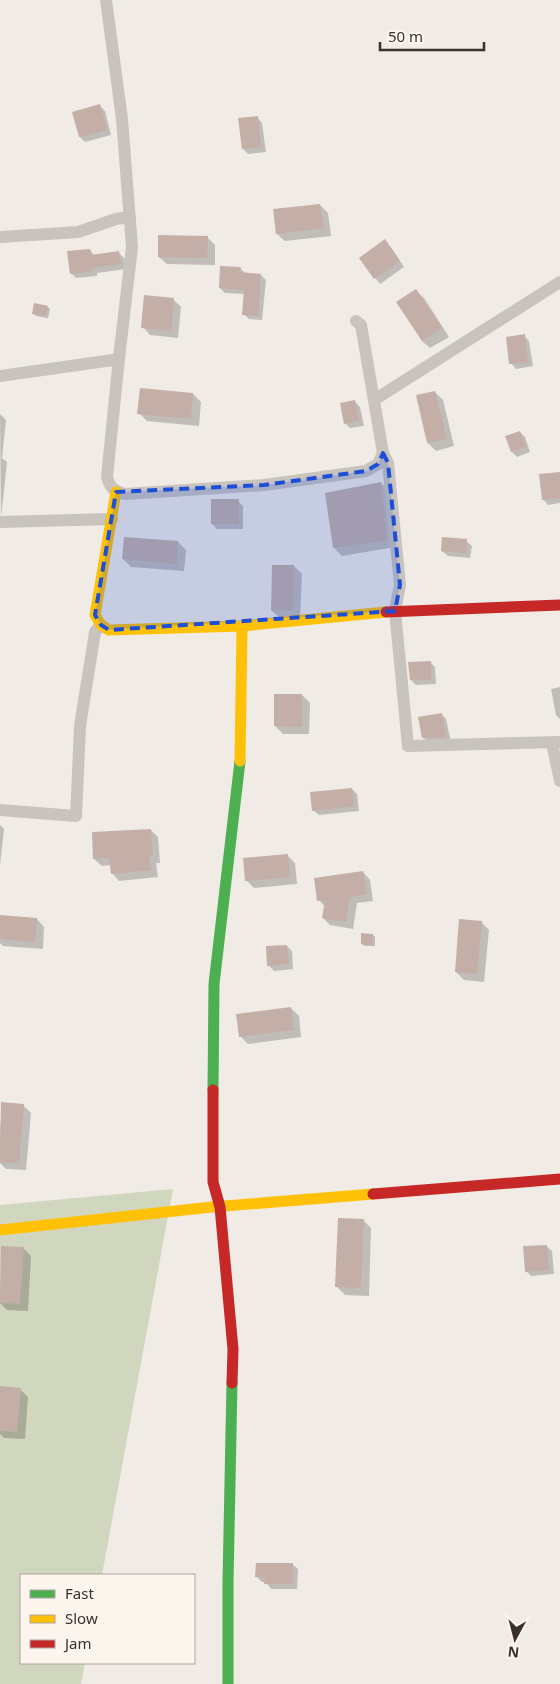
<svg xmlns="http://www.w3.org/2000/svg" width="560" height="1684" font-family="'Noto Sans',sans-serif">
  <style>
    .green { fill: #d1d6bf }
    .shadow { fill: #0003 }
    .building { fill: #c3afa7 }
    .lines { fill: none; stroke-linecap: round; stroke-linejoin: round }
    .street { stroke: #c9c3be; stroke-width: 12 }
    .fast { stroke: #4caf50; stroke-width: 11 }
    .slow { stroke: #ffc107; stroke-width: 11 }
    .jam { stroke: #c62828; stroke-width: 11 }
    .marked { fill: #1d4ed8; fill-opacity: 0.2; stroke: #1d4ed8; stroke-width: 4; stroke-dasharray: 10 6; stroke-linejoin: round }
  </style>
  <rect width="100%" height="100%" fill="#f0ebe5"/>
  <path class="green" d="M 173,1189 L 102,1575 L 21,1575 L 21,1663 L 85,1663 L 81,1684 L 0,1684 L 0,1205 Z"/>
  <g class="shadow">
    <path d="M 100,106 L 105,111 L 111,135 L 85,142 L 80,137 L 74,113 Z"/>
    <path d="M 257,117 L 262,123 L 266,152 L 248,154 L 243,149 Z"/>
    <path d="M 320,205 L 328,213 L 331,236 L 285,241 L 277,234 Z"/>
    <path d="M 207,237 L 215,245 L 215,265 L 167,264 L 159,257 Z"/>
    <path d="M 390,246 L 404,267 L 380,284 L 360,258 Z"/>
    <path d="M 90,250 L 95,256 L 119,253 L 124,258 L 126,269 L 97,273 L 97,276 L 76,278 L 71,273 Z"/>
    <path d="M 240,268 L 245,273 L 261,275 L 266,280 L 262,320 L 249,319 L 244,314 L 245,294 L 225,293 L 220,288 Z"/>
    <path d="M 416,291 L 424,298 L 449,337 L 430,348 L 422,341 Z"/>
    <path d="M 173,299 L 181,307 L 178,338 L 150,335 L 143,327 Z"/>
    <path d="M 48,307 L 50,309 L 48,318 L 36,316 L 34,314 Z"/>
    <path d="M 524,336 L 529,341 L 533,366 L 516,369 L 511,363 Z"/>
    <path d="M 141,390 L 193,394 L 201,402 L 199,426 L 147,421 L 139,413 Z"/>
    <path d="M 435,392 L 443,400 L 454,446 L 436,451 L 428,443 Z"/>
    <path d="M 355,402 L 360,407 L 364,426 L 350,428 L 345,423 Z"/>
    <path d="M 0,414 L 6,420 L 2,458 L 7,462 L 1,518 Z"/>
    <path d="M 520,432 L 525,437 L 530,452 L 517,457 L 512,452 L 507,436 Z"/>
    <path d="M 560,473 L 560,503 L 548,505 L 543,499 Z"/>
    <path d="M 381,483 L 389,491 L 395,547 L 342,556 L 334,548 Z"/>
    <path d="M 238,501 L 243,506 L 243,529 L 217,529 L 212,524 Z"/>
    <path d="M 466,541 L 472,546 L 470,558 L 448,556 L 442,551 Z"/>
    <path d="M 178,542 L 186,550 L 184,571 L 131,567 L 123,559 Z"/>
    <path d="M 294,566 L 302,574 L 300,618 L 280,618 L 272,611 Z"/>
    <path d="M 430,662 L 435,667 L 436,684 L 416,685 L 411,680 Z"/>
    <path d="M 560,687 L 560,719 L 556,715 L 551,689 Z"/>
    <path d="M 302,695 L 310,703 L 309,734 L 283,734 L 275,726 Z"/>
    <path d="M 441,714 L 446,719 L 451,742 L 428,742 L 423,737 Z"/>
    <path d="M 352,789 L 357,794 L 359,811 L 319,815 L 313,810 Z"/>
    <path d="M 0,825 L 4,829 L 0,866 Z"/>
    <path d="M 151,830 L 158,837 L 160,863 L 156,863 L 158,877 L 119,881 L 112,873 L 111,865 L 102,866 L 94,859 Z"/>
    <path d="M 287,855 L 295,863 L 297,884 L 254,888 L 246,880 Z"/>
    <path d="M 363,872 L 370,880 L 373,901 L 357,903 L 353,929 L 330,925 L 323,918 L 325,907 L 319,900 Z"/>
    <path d="M 0,916 L 37,919 L 44,927 L 43,949 L 3,946 L 0,943 Z"/>
    <path d="M 481,922 L 489,930 L 484,982 L 464,980 L 456,972 Z"/>
    <path d="M 373,935 L 375,937 L 375,946 L 364,946 L 362,944 Z"/>
    <path d="M 287,946 L 292,951 L 293,969 L 274,971 L 269,966 Z"/>
    <path d="M 291,1008 L 299,1016 L 301,1037 L 248,1044 L 240,1036 Z"/>
    <path d="M 2,1103 L 23,1105 L 31,1113 L 26,1170 L 6,1169 L 0,1163 L 0,1134 Z"/>
    <path d="M 363,1220 L 371,1228 L 369,1296 L 345,1295 L 337,1287 Z"/>
    <path d="M 546,1246 L 552,1251 L 554,1274 L 531,1276 L 526,1271 Z"/>
    <path d="M 2,1247 L 23,1248 L 31,1256 L 28,1311 L 7,1310 L 0,1303 Z"/>
    <path d="M 0,1387 L 20,1389 L 28,1397 L 25,1439 L 4,1438 L 0,1434 Z"/>
    <path d="M 292,1564 L 298,1569 L 297,1589 L 271,1589 L 266,1582 L 262,1582 L 257,1577 Z"/>
  </g>
  <g class="building">
    <path d="M 100,104 L 107,130 L 79,137 L 72,112 Z"/>
    <path d="M 258,116 L 261,147 L 242,149 L 238,118 Z"/>
    <path d="M 320,204 L 324,228 L 276,234 L 273,209 Z"/>
    <path d="M 158,235 L 208,236 L 207,258 L 158,257 Z"/>
    <path d="M 385,239 L 400,261 L 374,279 L 359,258 Z"/>
    <path d="M 90,249 L 91,255 L 119,251 L 121,264 L 92,268 L 93,271 L 70,274 L 67,251 Z"/>
    <path d="M 220,266 L 241,267 L 240,272 L 261,274 L 258,316 L 242,315 L 244,290 L 219,288 Z"/>
    <path d="M 416,289 L 442,328 L 422,341 L 396,302 Z"/>
    <path d="M 144,295 L 174,298 L 171,331 L 141,328 Z"/>
    <path d="M 34,303 L 48,306 L 46,316 L 32,314 Z"/>
    <path d="M 525,334 L 528,362 L 509,364 L 506,337 Z"/>
    <path d="M 140,388 L 193,393 L 191,419 L 137,414 Z"/>
    <path d="M 435,391 L 447,439 L 427,443 L 416,395 Z"/>
    <path d="M 355,400 L 359,421 L 344,424 L 340,403 Z"/>
    <path d="M 520,431 L 526,447 L 511,452 L 505,436 Z"/>
    <path d="M 560,472 L 560,498 L 542,500 L 539,474 Z"/>
    <path d="M 381,482 L 387,540 L 333,548 L 325,493 Z"/>
    <rect x="211" y="499" width="28" height="25"/>
    <path d="M 124,537 L 178,541 L 177,564 L 122,559 Z"/>
    <path d="M 442,537 L 467,539 L 466,553 L 441,551 Z"/>
    <path d="M 272,565 L 294,565 L 293,610 L 271,611 Z"/>
    <path d="M 431,661 L 431,680 L 410,680 L 408,662 Z"/>
    <path d="M 274,694 L 302,694 L 302,727 L 274,726 Z"/>
    <path d="M 442,713 L 446,737 L 422,738 L 418,717 Z"/>
    <path d="M 352,788 L 354,806 L 312,811 L 310,792 Z"/>
    <path d="M 151,829 L 153,856 L 149,856 L 151,870 L 111,874 L 109,858 L 93,859 L 92,832 Z"/>
    <path d="M 288,854 L 290,877 L 245,881 L 243,858 Z"/>
    <path d="M 363,871 L 367,894 L 350,897 L 346,922 L 322,918 L 325,900 L 317,901 L 314,878 Z"/>
    <path d="M 0,915 L 37,918 L 35,942 L 0,939 Z"/>
    <path d="M 459,919 L 482,921 L 477,974 L 455,972 Z"/>
    <path d="M 361,933 L 373,934 L 373,945 L 361,944 Z"/>
    <path d="M 287,945 L 289,964 L 267,966 L 266,946 Z"/>
    <path d="M 291,1007 L 294,1030 L 239,1037 L 236,1014 Z"/>
    <path d="M 1,1102 L 24,1104 L 19,1163 L 0,1162 Z"/>
    <path d="M 338,1218 L 364,1219 L 361,1288 L 335,1287 Z"/>
    <path d="M 547,1245 L 549,1270 L 525,1272 L 523,1246 Z"/>
    <path d="M 1,1246 L 24,1247 L 20,1304 L 0,1303 Z"/>
    <path d="M 0,1386 L 21,1388 L 17,1432 L 0,1431 Z"/>
    <path d="M 256,1563 L 293,1563 L 293,1584 L 264,1584 L 265,1577 L 255,1577 Z"/>
  </g>
  <g class="lines">
    <g class="street">
      <path d="M 0,237 L 78,232 L 116,219 L 130,217"/>
      <path d="M 119,358 L 107,477 C 110,488 114,491 125,494 L 264,485 L 366,471 L 378,464 L 383,453 L 361,325 L 356,321"/>
      <path d="M 0,376 L 113,360 L 119,358 L 132,247 L 122,119 L 106,0"/>
      <path d="M 374,400 L 560,282"/>
      <path d="M 383,453 L 388,463 L 400,585 L 395,611 L 408,746 L 560,742"/>
      <path d="M 0,522 L 112,519"/>
      <path d="M 552,743 L 560,781"/>
      <path d="M 0,810 L 76,816 L 80,726 L 95,632 L 101,625"/>
    </g>
    <g class="fast">
      <path d="M 213,1090 L 214,984 L 240,761"/>
      <path d="M 228,1684 L 228,1582 L 232,1383"/>
    </g>
    <g class="slow">
      <path d="M 116,492 L 95,615 L 101,625 L 109,630 L 242,626 L 386,612"/>
      <path d="M 240,761 L 242,626"/>
      <path d="M 0,1230 L 212,1207 L 373,1194"/>
    </g>
    <g class="jam">
      <path d="M 386,612 L 560,605"/>
      <path d="M 213,1090 L 213,1182 L 220,1207 L 233,1349 L 232,1383"/>
      <path d="M 373,1194 L 560,1179"/>
    </g>
  </g>
  <path class="marked" d="M 383,453 L 388,463 L 400,585 L 395,611 L 109,630 L 101,625 L 95,615 L 116,492 L 264,485 L 366,471 L 378,464 Z"/>
  <rect x="20" y="1574" width="175" height="90" fill="#fbf5ee" stroke="#aea6a0"/>
  <rect x="30" y="1590" width="25" height="8" fill="#4caf50" stroke="#aea6a0"/>
  <text x="65" y="1599" font-size="15" fill="#3b302b">Fast</text>
  <rect x="30" y="1615" width="25" height="8" fill="#ffc107" stroke="#aea6a0"/>
  <text x="65" y="1624" font-size="15" fill="#3b302b">Slow</text>
  <rect x="30" y="1640" width="25" height="8" fill="#c62828" stroke="#aea6a0"/>
  <text x="65" y="1649" font-size="15" fill="#3b302b">Jam</text>
  <g transform="translate(515 1639) rotate(187)" stroke="#fbf5ee" stroke-width="4" paint-order="stroke">
  <path d="M0-4L9 19L0 12L-9 19Z" fill="#3b302b"/>
  <text y="-8" font-size="14" font-weight="bold" text-anchor="middle" fill="#3b302b">N</text>
  </g>
  <path d="M380 42v8h104v-8" fill="none" stroke="#3b302b" stroke-width="2.5"/>
  <text x="388" y="42" font-size="15" fill="#3b302b" stroke="#fbf5ee" stroke-width="4" paint-order="stroke">50 m</text>
</svg>
